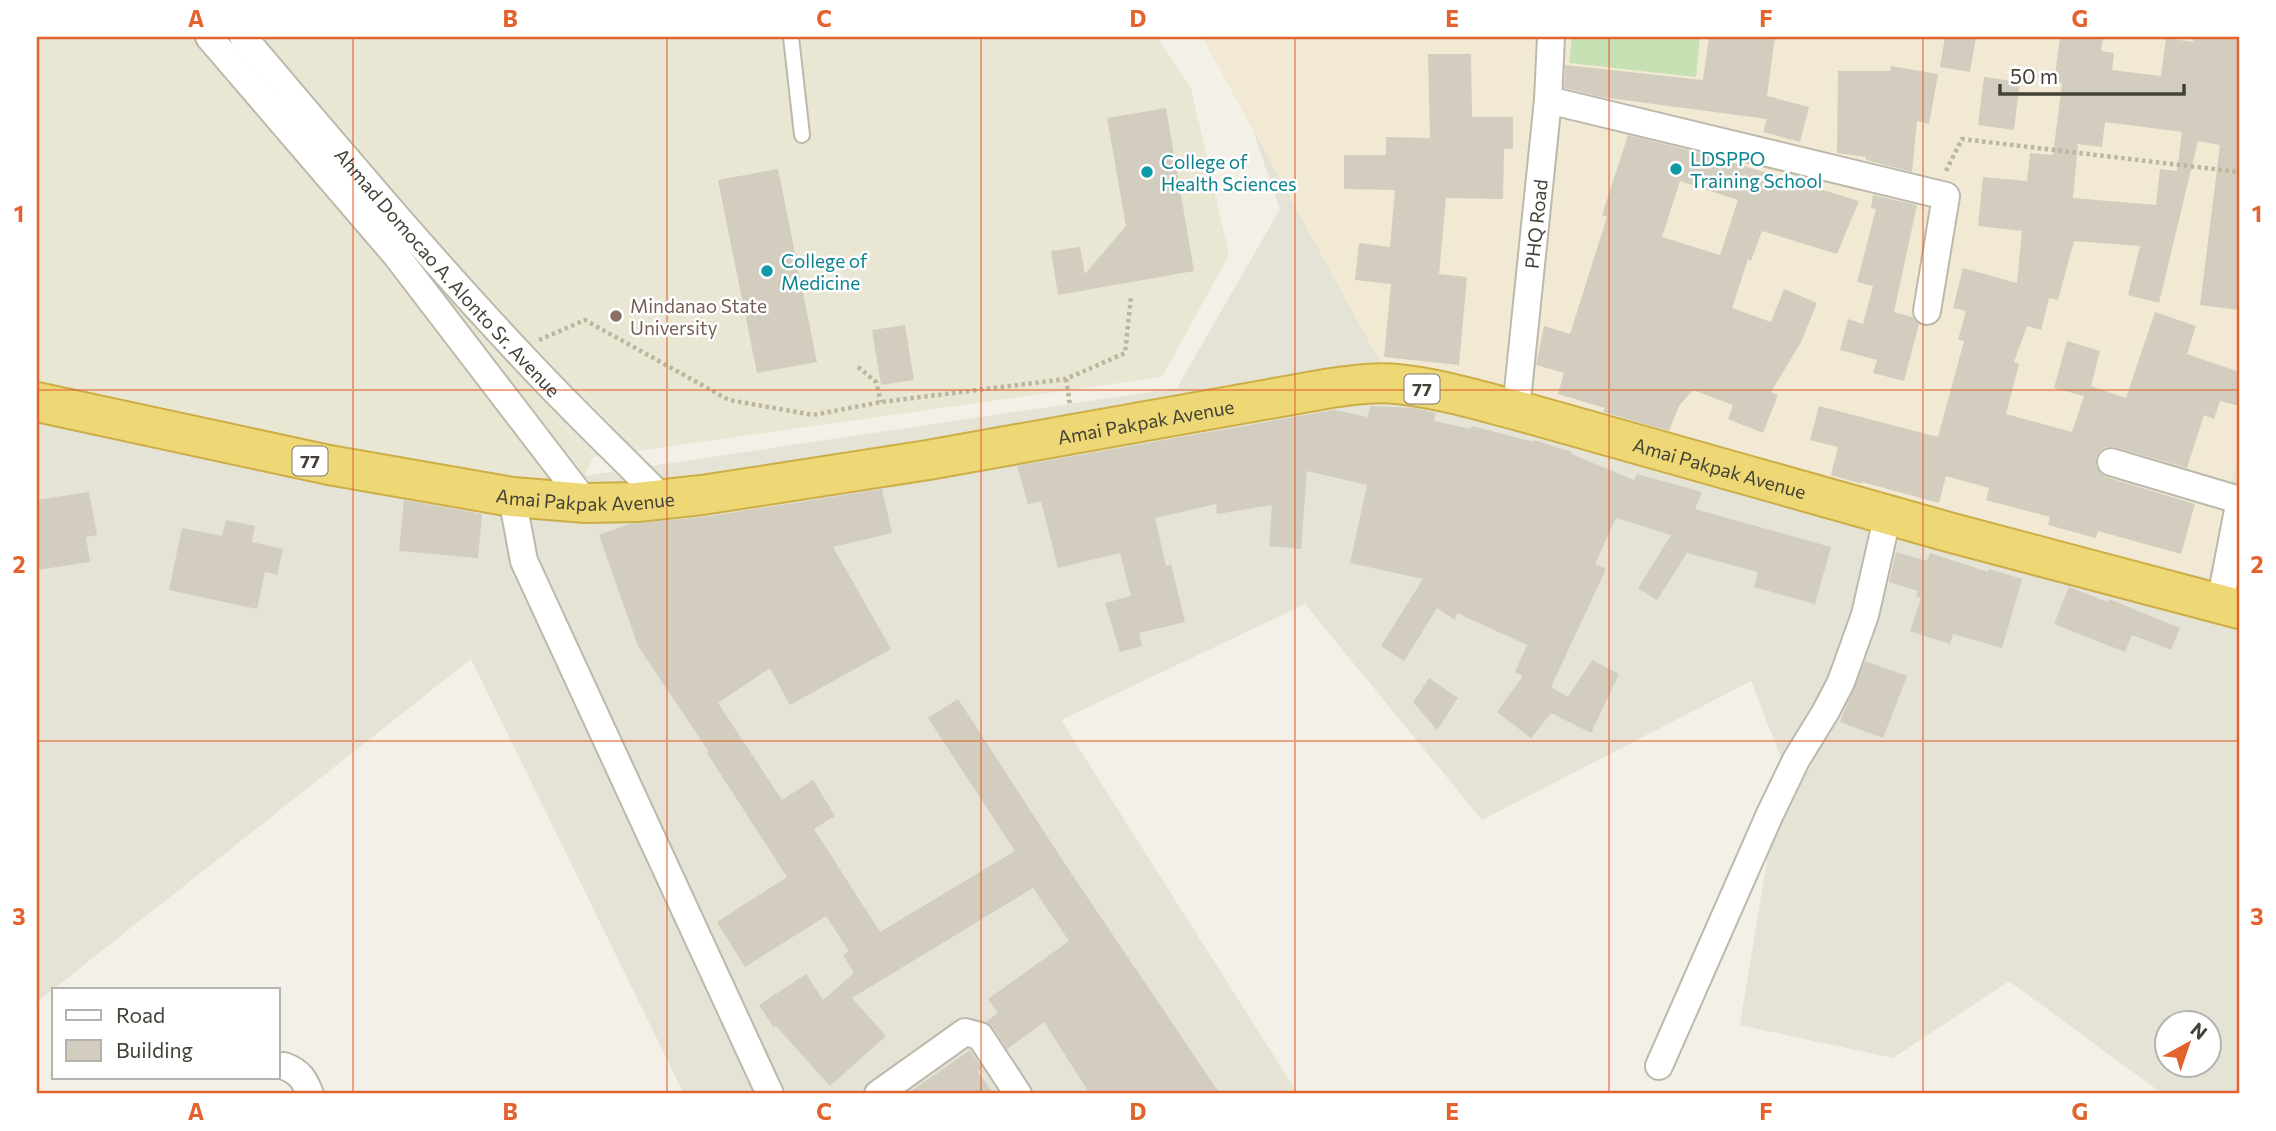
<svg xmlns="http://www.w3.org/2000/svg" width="2276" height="1131" font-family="Commissioner,sans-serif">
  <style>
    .residential { fill: #e5e2d6; fill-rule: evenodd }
    .commercial { fill: #f1e9d4 }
    .education { fill: #e9e6d3 }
    .green { fill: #c6e2b4 }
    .building { fill: #d2cdbe; fill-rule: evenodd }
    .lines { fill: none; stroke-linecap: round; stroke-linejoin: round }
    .lane-casing { stroke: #bcb9ab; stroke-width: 18 }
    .street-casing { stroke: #bcb9ab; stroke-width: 30 }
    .highway-casing { stroke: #ccae47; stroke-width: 42 }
    .path { stroke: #bcb69e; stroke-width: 4.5; stroke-dasharray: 3.5 3.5; stroke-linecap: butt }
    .lane { stroke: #fff; stroke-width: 14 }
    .street { stroke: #fff; stroke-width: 26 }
    .highway { stroke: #eed876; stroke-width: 38 }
    .grid { fill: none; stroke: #e2632e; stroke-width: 2; stroke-opacity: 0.55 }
    .culture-dot { fill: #0f9aa8; stroke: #fff; stroke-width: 2.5 }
    .education-dot { fill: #8d6e63; stroke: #fff; stroke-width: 2.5 }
    .labels { text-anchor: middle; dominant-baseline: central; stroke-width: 5; stroke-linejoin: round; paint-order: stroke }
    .shield { fill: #fff; stroke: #7c7a73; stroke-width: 2 }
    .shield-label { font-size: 18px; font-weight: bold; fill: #444137 }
    .culture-label { font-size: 19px; fill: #0d838f; stroke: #fff; text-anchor: start }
    .street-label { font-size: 19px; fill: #444137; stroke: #fff }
    .education-label { font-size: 19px; fill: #785e54; stroke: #fff; text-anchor: start }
    .neatline { fill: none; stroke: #e2632e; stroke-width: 2.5 }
    .grid-label { font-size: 23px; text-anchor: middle; font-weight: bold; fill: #e2632e }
  </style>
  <rect width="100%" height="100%" fill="#f2f0e7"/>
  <path class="residential" d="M 1221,37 L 2239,37 L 2239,1094 L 2163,1094 L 2009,981 L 1893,1058 L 1740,1025 L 1783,763 L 1751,681 L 1482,820 L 1305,604 L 1061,720 L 1298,1094 L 684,1094 L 471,659 L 37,1002 L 37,379 L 550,481 L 1177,388 L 1280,209 ZM 2168,1023 L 2210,1023 L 2210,1064 L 2168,1064 Z"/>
  <path class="commercial" d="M 1202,37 L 2239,37 L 2239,452 L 2208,578 L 1385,371 Z"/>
  <path class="education" d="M 37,37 L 1157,37 L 1191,88 L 1229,255 L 1162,377 L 593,457 L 576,498 L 37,397 Z"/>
  <path class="green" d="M 1572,37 L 1700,37 L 1696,77 L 1569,63 Z"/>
  <g class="building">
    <path d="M 1709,37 L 1775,37 L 1767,96 L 1809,107 L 1800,142 L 1763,132 L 1767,119 L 1601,97 L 1564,88 L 1565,65 L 1703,80 Z"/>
    <path d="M 1945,37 L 1976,37 L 1970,72 L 1940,67 Z"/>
    <path d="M 2060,37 L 2103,37 L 2101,51 L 2114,53 L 2112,70 L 2161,76 L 2166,38 L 2193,42 L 2193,37 L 2239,37 L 2239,310 L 2200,305 L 2220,145 L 2198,141 L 2159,303 L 2128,295 L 2140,246 L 2074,241 L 2058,300 L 2049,298 L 2041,330 L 2027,326 L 2014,362 L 2019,364 L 2006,414 L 2072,432 L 2084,396 L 2054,388 L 2067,341 L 2100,351 L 2091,386 L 2126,398 L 2155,312 L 2196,326 L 2187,354 L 2239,372 L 2239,406 L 2220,401 L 2214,419 L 2204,415 L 2187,468 L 2115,447 L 2107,447 L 2101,450 L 2096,458 L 2096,466 L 2100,473 L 2106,477 L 2195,504 L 2181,554 L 2098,531 L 2096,538 L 2048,525 L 2050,517 L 1986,500 L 1989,488 L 1946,476 L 1939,503 L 1862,482 L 1862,484 L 1831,475 L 1838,447 L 1810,440 L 1819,406 L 1938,437 L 1964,341 L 1958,340 L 1966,311 L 1953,308 L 1963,268 L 2017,283 L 2022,231 L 1978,226 L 1983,177 L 2027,181 L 2030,153 L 2053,155 L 2062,83 L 2054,82 ZM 2105,122 L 2182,132 L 2177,171 L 2160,169 L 2156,205 L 2073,198 L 2078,144 L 2102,147 Z"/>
    <path d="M 1428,54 L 1471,54 L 1472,117 L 1513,117 L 1513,149 L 1504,149 L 1503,199 L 1446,198 L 1439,274 L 1467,277 L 1459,365 L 1384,357 L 1391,284 L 1355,280 L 1359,243 L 1390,247 L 1395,190 L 1344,189 L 1344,155 L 1386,155 L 1386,137 L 1430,138 Z"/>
    <path d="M 1891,66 L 1938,74 L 1929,124 L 1917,121 L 1912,172 L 1866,160 L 1866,157 L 1837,153 L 1838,71 L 1890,71 Z"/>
    <path d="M 1984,77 L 2020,82 L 2014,130 L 1978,125 Z"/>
    <path d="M 1166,108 L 1194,271 L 1058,295 L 1051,251 L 1080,247 L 1085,274 L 1126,226 L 1107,118 Z"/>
    <path d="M 1628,135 L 1708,155 L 1859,201 L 1837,254 L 1762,231 L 1751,261 L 1748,259 L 1732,308 L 1771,322 L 1784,289 L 1817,303 L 1801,342 L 1771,392 L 1778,395 L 1763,433 L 1728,419 L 1733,405 L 1693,390 L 1679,406 L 1669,431 L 1603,412 L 1605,408 L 1558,394 L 1564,373 L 1536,365 L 1544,326 L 1570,334 L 1607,217 L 1602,215 ZM 1680,181 L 1738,200 L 1720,255 L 1662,237 Z"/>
    <path d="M 778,169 L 817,362 L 757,373 L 718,180 Z"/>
    <path d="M 1873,195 L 1917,205 L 1894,312 L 1912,317 L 1919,324 L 1904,381 L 1873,373 L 1877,360 L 1840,350 L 1848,319 L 1863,324 L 1873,286 L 1857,282 L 1876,209 L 1871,208 Z"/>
    <path d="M 905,325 L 914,380 L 881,385 L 872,330 Z"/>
    <path d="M 1370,406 L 1414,408 L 1436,413 L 1434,421 L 1471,429 L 1472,426 L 1534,442 L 1534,440 L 1572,452 L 1571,454 L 1634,480 L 1637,474 L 1702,492 L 1695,509 L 1831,547 L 1815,604 L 1754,587 L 1758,572 L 1687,553 L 1657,600 L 1638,588 L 1671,535 L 1616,518 L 1595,564 L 1606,569 L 1551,687 L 1568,697 L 1592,660 L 1619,674 L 1591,733 L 1551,713 L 1531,738 L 1497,712 L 1523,676 L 1515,672 L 1527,645 L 1457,613 L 1455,620 L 1437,608 L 1404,661 L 1381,646 L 1423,579 L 1350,563 L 1367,485 L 1307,471 L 1301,549 L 1269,546 L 1272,505 L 1217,514 L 1216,504 L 1155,518 L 1166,566 L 1171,564 L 1185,622 L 1139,633 L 1142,646 L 1120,652 L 1105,603 L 1131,596 L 1120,553 L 1058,568 L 1041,501 L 1028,504 L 1017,466 L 1334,410 L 1368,417 Z"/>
    <path d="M 882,489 L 892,533 L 833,547 L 891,649 L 790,705 L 770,668 L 718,703 L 782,800 L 813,780 L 835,816 L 814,829 L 880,932 L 1015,851 L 928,718 L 958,699 L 1067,867 L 1220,1094 L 1090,1094 L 1044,1022 L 1007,1049 L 993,1027 L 986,1022 L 998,1013 L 988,999 L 1069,941 L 1033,888 L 852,998 L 886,1036 L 830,1086 L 776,1026 L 774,1028 L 759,1005 L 806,974 L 823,1000 L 854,973 L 843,955 L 849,951 L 826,916 L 745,967 L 717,922 L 787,877 L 707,753 L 709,752 L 638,646 L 599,535 L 629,524 L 704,517 Z"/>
    <path d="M 89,492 L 97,535 L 86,537 L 90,562 L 37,570 L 37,500 Z"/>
    <path d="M 404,500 L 482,514 L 478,558 L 399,551 Z"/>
    <path d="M 226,520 L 255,526 L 252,542 L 283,549 L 277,575 L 265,572 L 257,609 L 169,590 L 182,528 L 222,536 Z"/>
    <path d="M 1896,552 L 1927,561 L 1930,553 L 1988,572 L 1989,569 L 2022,579 L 2002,648 L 1953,634 L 1950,644 L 1910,631 L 1921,598 L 1916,596 L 1918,591 L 1889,582 Z"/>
    <path d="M 2069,587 L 2108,602 L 2109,599 L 2180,628 L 2171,650 L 2132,635 L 2125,652 L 2054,624 Z"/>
    <path d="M 1865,661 L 1907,676 L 1883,738 L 1840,722 Z"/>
    <path d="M 1429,678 L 1458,698 L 1437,730 L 1413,702 Z"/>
    <path d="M 970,1050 L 982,1068 L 977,1071 L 994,1094 L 907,1094 Z"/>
  </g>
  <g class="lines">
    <defs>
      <path id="lane" d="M 791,37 L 802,135"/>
      <g id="street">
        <path d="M 209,37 L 396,255 L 586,503"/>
        <path id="s1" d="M 243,37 C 334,144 425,253 522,356 C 567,405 616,451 663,499"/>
        <path d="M 1548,100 L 1946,196 L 1927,311"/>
        <path id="s2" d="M 1516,410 L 1548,100 L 1551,37"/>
        <path d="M 2111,462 L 2239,500"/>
        <path d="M 512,497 L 524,561 L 770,1094"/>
        <path d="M 2220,604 L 2239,505"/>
        <path d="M 284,1066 C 300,1072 304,1079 310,1094"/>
        <path d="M 1659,1066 L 1770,814 L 1796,760 L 1826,711 L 1841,682 L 1865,615 L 1888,514"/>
        <path d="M 878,1094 L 965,1032 L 980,1036 L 1018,1094"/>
      </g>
      <g id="highway">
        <path id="s3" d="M 37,402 L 329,465 L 512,497 L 586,503 L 637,502 L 702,495 L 928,460 L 1331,388 C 1353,385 1375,382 1397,384 C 1437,388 1477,400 1516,410 L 1952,533 L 2239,609"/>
      </g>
    </defs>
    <use href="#lane" class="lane-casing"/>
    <use href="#street" class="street-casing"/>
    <use href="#highway" class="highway-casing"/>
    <g class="path">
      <path d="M 1946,171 L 1962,139 L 2239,172"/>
      <path d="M 539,340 L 585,320 L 729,400 L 813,415 L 881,402 L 1066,379 L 1125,353 L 1131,297"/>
      <path d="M 858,367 L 876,382 L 881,402"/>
      <path d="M 1066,379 L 1070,405"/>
    </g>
    <use href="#lane" class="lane"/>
    <use href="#street" class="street"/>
    <use href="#highway" class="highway"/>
  </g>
  <path class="grid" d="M 353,37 L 353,1094M 667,37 L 667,1094M 981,37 L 981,1094M 1295,37 L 1295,1094M 1609,37 L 1609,1094M 1923,37 L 1923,1094M 37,390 L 2239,390M 37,741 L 2239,741"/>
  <g class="culture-dot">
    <circle cx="1676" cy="169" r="7"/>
    <circle cx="1147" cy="172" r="7"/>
    <circle cx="767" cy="271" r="7"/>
  </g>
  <circle class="education-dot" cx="616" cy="316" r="7"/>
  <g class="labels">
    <g class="shield">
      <rect x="1404.5" y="374.5" width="35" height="29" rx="5"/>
      <rect x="292.5" y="446.5" width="35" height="29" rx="5"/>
    </g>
    <g class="shield-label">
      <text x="1422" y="389">77</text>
      <text x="310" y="461">77</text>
    </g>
    <g class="culture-label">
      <text x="1690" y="158">LDSPPO<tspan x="1690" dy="22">Training School</tspan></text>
      <text x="1161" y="161">College of<tspan x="1161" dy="22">Health Sciences</tspan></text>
      <text x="781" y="260">College of<tspan x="781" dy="22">Medicine</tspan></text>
    </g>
    <g class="street-label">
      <text stroke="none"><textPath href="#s2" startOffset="187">PHQ Road</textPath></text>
      <text stroke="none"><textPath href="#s1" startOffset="312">Ahmad Domocao A. Alonto Sr. Avenue</textPath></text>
      <text stroke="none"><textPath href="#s3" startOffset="1125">Amai Pakpak Avenue</textPath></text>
      <text stroke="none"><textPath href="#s3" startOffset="1713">Amai Pakpak Avenue</textPath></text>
      <text stroke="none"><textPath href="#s3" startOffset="558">Amai Pakpak Avenue</textPath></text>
    </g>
    <g class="education-label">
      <text x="630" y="305">Mindanao State<tspan x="630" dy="22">University</tspan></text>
    </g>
  </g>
  <rect width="2276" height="1131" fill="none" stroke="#ffffff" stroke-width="77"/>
  <rect x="52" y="988" width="228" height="91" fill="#ffffff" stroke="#b4b3af" stroke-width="2"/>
  <rect x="66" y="1010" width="35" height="10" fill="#ffffff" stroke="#b4b3af" stroke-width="2"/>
  <text x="116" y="1023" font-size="21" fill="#444137">Road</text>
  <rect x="66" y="1040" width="35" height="21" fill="#d2cdbe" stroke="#b4b3af" stroke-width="2"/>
  <text x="116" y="1058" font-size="21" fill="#444137">Building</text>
  <g transform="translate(2188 1044) rotate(40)"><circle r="33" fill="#ffffff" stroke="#b4b3af" stroke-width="2"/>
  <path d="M0-5L12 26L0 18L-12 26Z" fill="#e2632e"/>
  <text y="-10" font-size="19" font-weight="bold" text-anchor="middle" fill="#444137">N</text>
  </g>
  <path d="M2000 84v10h184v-10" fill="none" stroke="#444137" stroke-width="3.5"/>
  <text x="2010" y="84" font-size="21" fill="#444137" stroke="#ffffff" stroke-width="5" paint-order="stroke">50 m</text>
  <rect x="38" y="38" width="2200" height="1054" class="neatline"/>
  <g class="grid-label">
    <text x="196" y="27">A</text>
    <text x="510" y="27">B</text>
    <text x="824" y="27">C</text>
    <text x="1138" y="27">D</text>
    <text x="1452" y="27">E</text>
    <text x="1766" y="27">F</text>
    <text x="2080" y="27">G</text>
    <text x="19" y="222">1</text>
    <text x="2257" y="222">1</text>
    <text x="19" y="573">2</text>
    <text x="2257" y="573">2</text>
    <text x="19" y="925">3</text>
    <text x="2257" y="925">3</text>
    <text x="196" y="1120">A</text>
    <text x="510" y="1120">B</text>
    <text x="824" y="1120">C</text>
    <text x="1138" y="1120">D</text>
    <text x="1452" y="1120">E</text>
    <text x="1766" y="1120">F</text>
    <text x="2080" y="1120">G</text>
  </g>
</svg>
